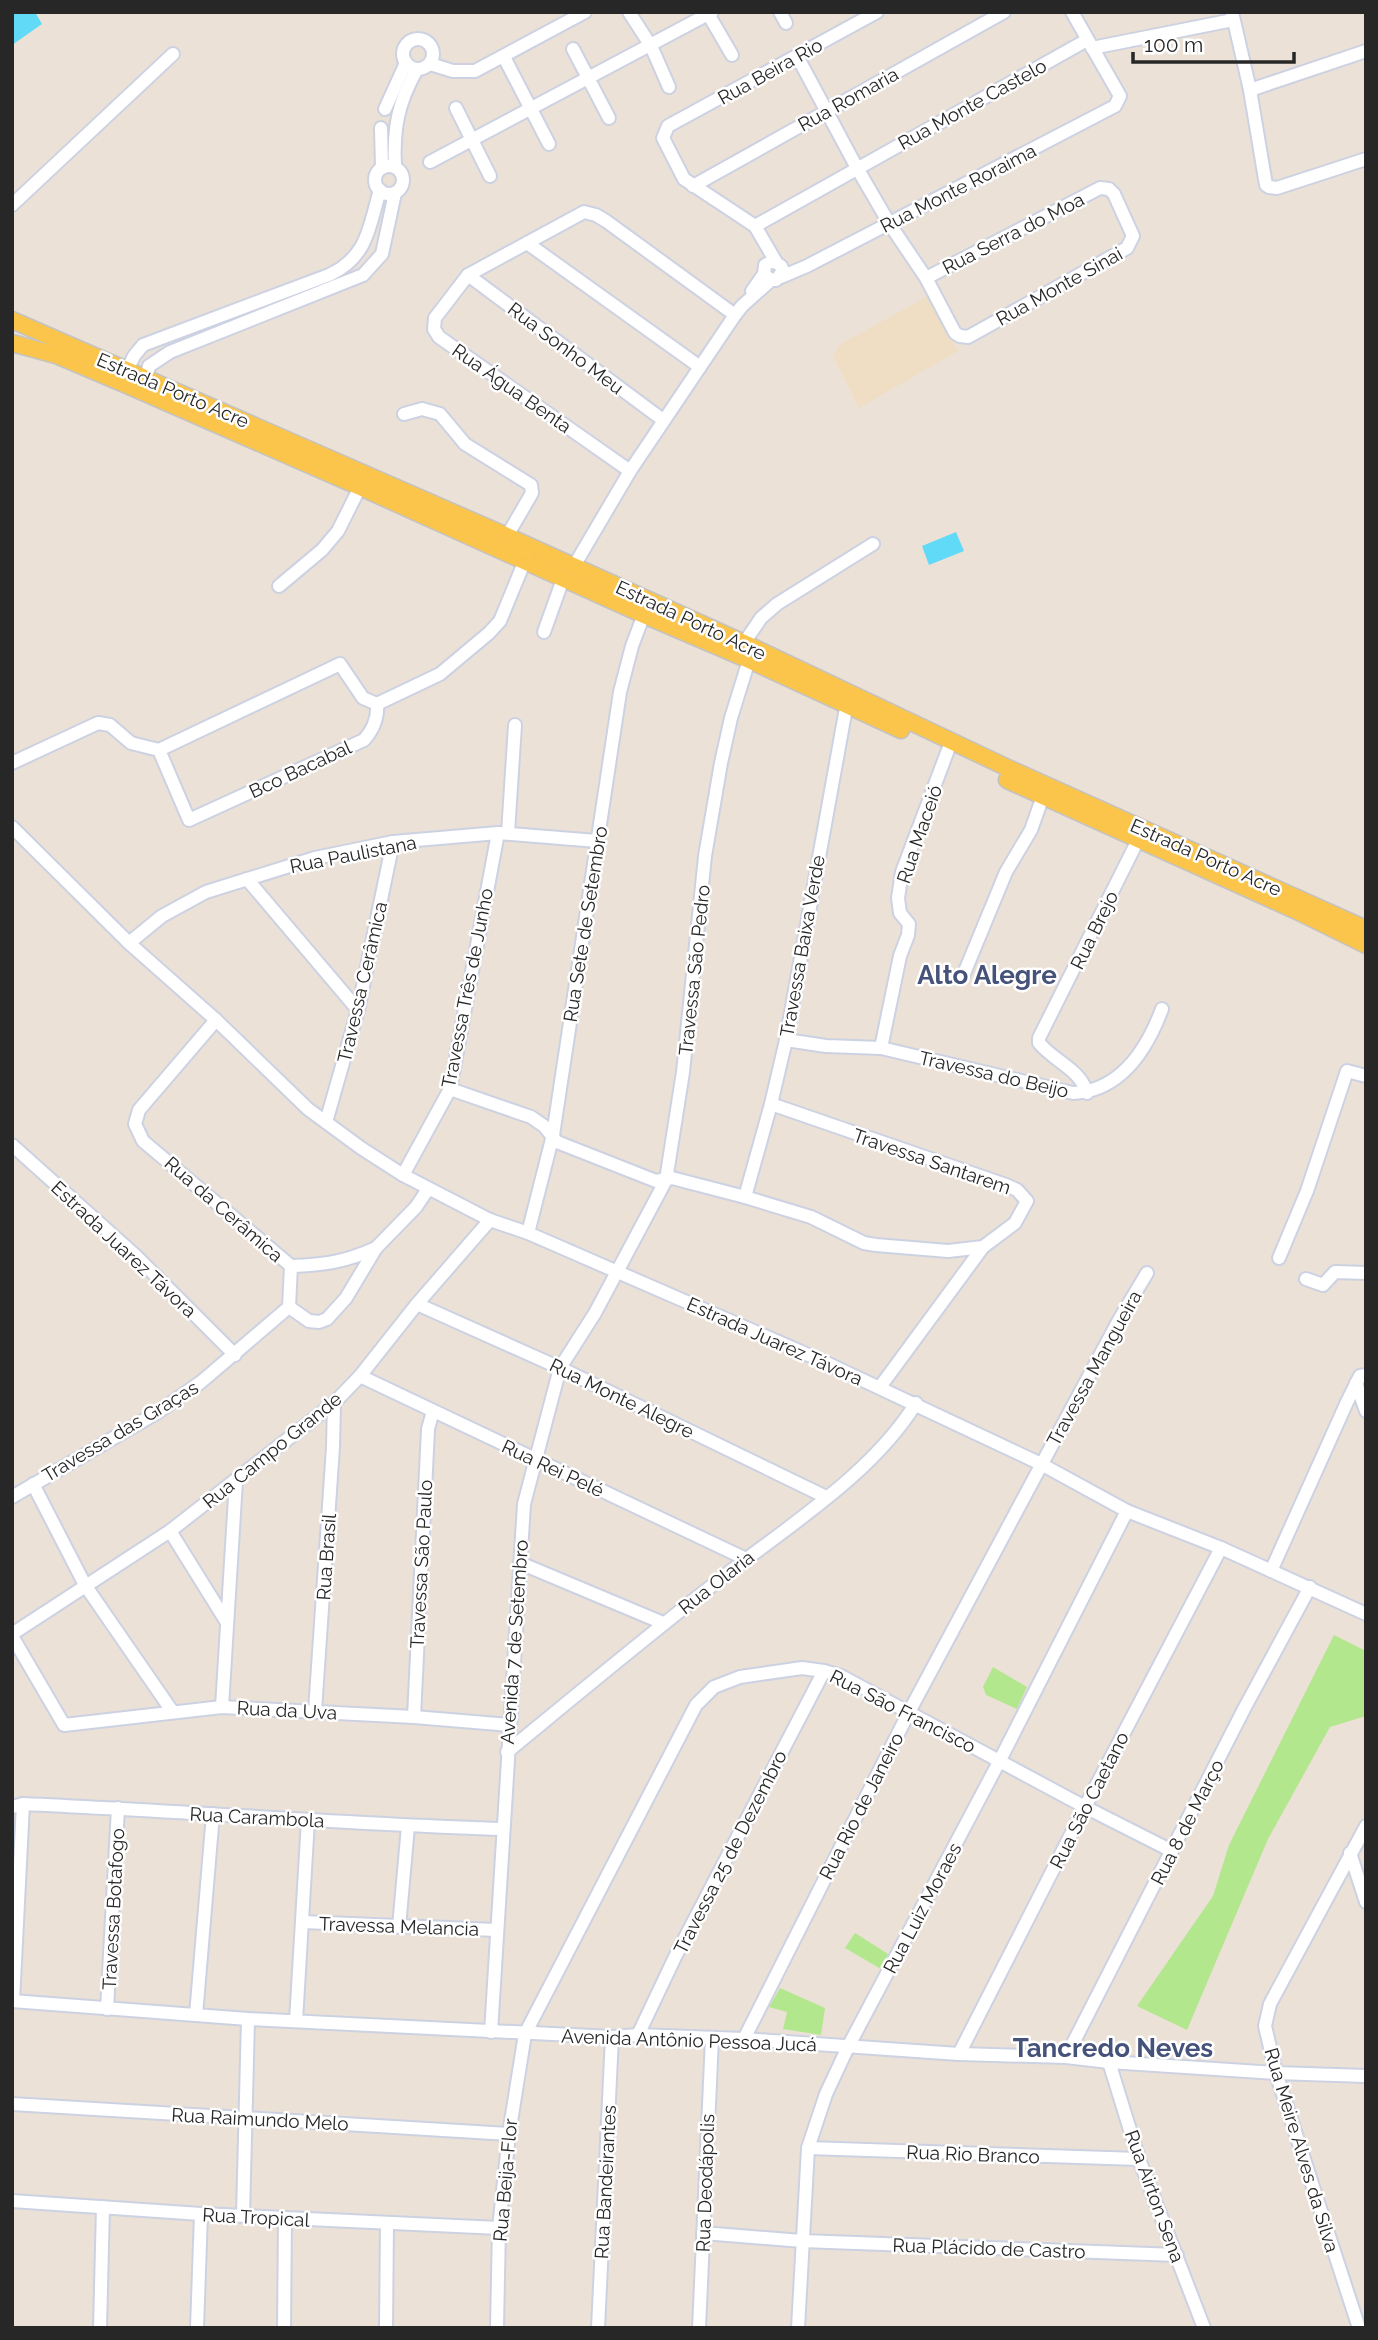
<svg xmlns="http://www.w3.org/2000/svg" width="1378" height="2340" font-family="Raleway,sans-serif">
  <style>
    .education { fill: #efdec4 }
    .green { fill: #b3e78e }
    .water { fill: #60daf7 }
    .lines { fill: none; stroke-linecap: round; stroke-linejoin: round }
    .minor-casing { stroke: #ccd2e2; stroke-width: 16 }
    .major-casing { stroke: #c3c3c3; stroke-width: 19 }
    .minor { stroke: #fff; stroke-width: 12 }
    .major { stroke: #fbc54c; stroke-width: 16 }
    .labels { text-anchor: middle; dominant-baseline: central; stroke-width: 5; stroke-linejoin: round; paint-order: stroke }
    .street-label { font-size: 19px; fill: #272727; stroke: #fff }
    .district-label { font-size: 26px; font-weight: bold; fill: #45527a; stroke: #fff }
  </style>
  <rect width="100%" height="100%" fill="#ebe1d7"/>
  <path class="education" d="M 928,296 L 958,351 L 859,408 L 833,356 L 839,345 Z"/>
  <g class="green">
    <path d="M 1334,1635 L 1366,1651 L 1366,1716 L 1330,1727 L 1268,1839 L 1187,2030 L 1137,2006 L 1213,1896 L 1229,1845 Z"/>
    <path d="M 993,1667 L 1027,1687 L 1017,1709 L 986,1695 L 983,1687 Z"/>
    <path d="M 855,1933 L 888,1954 L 881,1969 L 845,1948 Z"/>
    <path d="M 780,1988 L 825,2008 L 821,2035 L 783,2029 L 787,2012 L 769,2007 Z"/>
  </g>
  <g class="water">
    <path d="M 12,12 L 35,12 L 42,24 L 12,45 Z"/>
    <path d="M 956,532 L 964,551 L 929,565 L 922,546 Z"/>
  </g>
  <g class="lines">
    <defs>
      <g id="minor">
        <path d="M 629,12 L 651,46 L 669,87"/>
        <path d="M 707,12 L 732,55"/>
        <path d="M 780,12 L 786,23"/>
        <path d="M 1232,12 L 1250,90 L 1266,185 L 1269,187 L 1277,188 L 1366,159"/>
        <circle cx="418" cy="54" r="15"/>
        <path d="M 1092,48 L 1233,20"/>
        <path d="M 573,49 L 609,118"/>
        <path d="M 797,56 L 857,168 L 889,223 L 926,278 L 955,333 L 960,336 L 968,337 L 1127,248 L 1133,236 L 1114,194 L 1109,189 L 1100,188 L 926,278"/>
        <path d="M 504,57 L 549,144"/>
        <path d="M 430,64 L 453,71 L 475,71 L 585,12"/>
        <path d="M 1250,90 L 1366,51"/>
        <path d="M 456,108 L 490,176"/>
        <path d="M 385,109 L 406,63"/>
        <path d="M 381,128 L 382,168"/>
        <path d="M 430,162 L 712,12"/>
        <circle cx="389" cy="180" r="14"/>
        <path d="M 395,167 C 393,128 398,103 417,69"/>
        <path d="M 693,186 L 1004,12"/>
        <path d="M 12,205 L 173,54"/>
        <path d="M 755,226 L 1087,40"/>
        <path d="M 527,243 L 700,367"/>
        <path d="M 776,262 L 755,226 L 684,179 L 663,138 L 668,126 L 877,12"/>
        <path d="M 468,275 L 663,420"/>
        <path d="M 781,277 L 807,266 L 1115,106 L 1120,96 L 1072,12"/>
        <path d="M 752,291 L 764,274 L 765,265 L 773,261 L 781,266 L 783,271 L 776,280 L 771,280 L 764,274"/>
        <path d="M 127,370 L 134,356 L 143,345 L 329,275 C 368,257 369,227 380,190"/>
        <path d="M 146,378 L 149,366 L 170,352 L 363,275 L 382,254 L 395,193"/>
        <path d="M 404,414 L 422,409 L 440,414 L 465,444 L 531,485 L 532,493 L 507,536"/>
        <path d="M 630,471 L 439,337 L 434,329 L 435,318 L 468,275 L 584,212 L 596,215 L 606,221 L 735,315"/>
        <path d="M 574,566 L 630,471 L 735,315 L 742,306 L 771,280"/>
        <path d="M 279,586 L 322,550 L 338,531 L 360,487"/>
        <path d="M 544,632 L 563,579"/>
        <path d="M 744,643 L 761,618 L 777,604 L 873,544"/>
        <path d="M 377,704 L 440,674 L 489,633 L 500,621 L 528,553"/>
        <path d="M 12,763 L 98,723 L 110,725 L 131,743 L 159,750 L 340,664 L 363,698 L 377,704 C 378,717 373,730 364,740 L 189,820 L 159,750"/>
        <path d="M 12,827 L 129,943 L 216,1020 L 308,1109 L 361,1148 L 403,1175 L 490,1220 L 528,1233 L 820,1360 L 1041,1464 L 1127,1511 L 1221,1548 L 1366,1614"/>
        <path d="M 508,833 L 515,725"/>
        <path d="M 247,879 L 358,1010"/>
        <path d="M 129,943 L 162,916 L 206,892 L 315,858 L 393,842 L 498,833 L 597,841"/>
        <path d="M 963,976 L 1006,872 L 1031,830 L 1043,796"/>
        <path d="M 216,1020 L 139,1110 L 135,1124 L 143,1141 L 291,1266 L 289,1307"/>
        <path d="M 786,1040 L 826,1046 L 881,1048 L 1073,1093 C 1121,1091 1147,1049 1162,1009"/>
        <path d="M 881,1048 L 900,956 L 908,935 L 909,924 L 900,913 L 898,898 L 902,872 L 951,742"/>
        <path d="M 450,1089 L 531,1117 L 544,1126 L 557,1142 L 656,1181 L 672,1178 L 745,1197 L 811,1217 L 864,1243 L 876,1245 L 948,1251 L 983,1247"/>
        <path d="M 1087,1093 C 1080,1069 1055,1062 1039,1043 L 1039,1038 L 1142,832"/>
        <path d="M 771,1104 L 1006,1185 L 1017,1190 L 1027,1201 L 1015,1223 L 983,1247 L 880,1387"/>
        <path d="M 326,1122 L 358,1010 L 393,842"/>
        <path d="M 12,1145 L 136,1256 L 235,1355"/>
        <path d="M 403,1175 L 450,1089 L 498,833"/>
        <path d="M 745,1197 L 771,1104 L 786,1040 L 848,697"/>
        <path d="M 528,1233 L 553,1135 L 620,692 L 632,646 L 646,609"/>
        <path d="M 1279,1258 L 1307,1191 L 1347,1071 L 1366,1076"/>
        <path d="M 291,1266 C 324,1265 345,1262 376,1248"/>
        <path d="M 1306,1279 L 1323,1285 L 1335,1272 L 1366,1273"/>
        <path d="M 417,1304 L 560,1368 L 826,1497"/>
        <path d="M 360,1376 L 746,1559"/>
        <path d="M 1356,1383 L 1366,1411"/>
        <path d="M 33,1484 L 85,1585 L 172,1711"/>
        <path d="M 12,1497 L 158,1412 L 201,1382 L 289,1307 L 309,1321 L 319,1322 L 327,1319 L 346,1298 L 376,1248 L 416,1207 L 428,1189"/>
        <path d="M 170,1531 L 226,1621"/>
        <path d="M 520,1563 L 663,1623"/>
        <path d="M 1271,1571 L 1347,1402 L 1360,1376 L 1366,1375"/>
        <path d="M 12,1634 L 170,1531 L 334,1403 L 360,1376 L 417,1304 L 490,1220"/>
        <path d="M 12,1636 L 64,1725 L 222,1707 L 414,1717 L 510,1725"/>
        <path d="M 222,1707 L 236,1481"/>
        <path d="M 315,1711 L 333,1447 L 334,1403"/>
        <path d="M 414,1717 L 428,1429 L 433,1411"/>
        <path d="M 507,1752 C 580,1692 652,1632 727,1574 C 791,1524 873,1473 916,1403"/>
        <path d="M 12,1807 L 23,1804 C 183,1811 342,1824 502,1829"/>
        <path d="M 1350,1853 L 1366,1902"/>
        <path d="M 303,1922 L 496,1930"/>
        <path d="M 399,1927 L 408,1826"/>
        <path d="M 12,2001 L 248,2019 L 612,2037 L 638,2035 L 744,2039 L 959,2054 L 1066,2057 L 1109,2062 L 1276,2073 L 1366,2076"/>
        <path d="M 13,2001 L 23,1804"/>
        <path d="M 107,2009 L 118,1808"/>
        <path d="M 196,2015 L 213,1814"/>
        <path d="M 296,2021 L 308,1820"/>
        <path d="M 491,2032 L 524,1504 L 560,1368 L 595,1313 L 666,1180 L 683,1072 L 705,856 L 721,763 L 731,718 L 749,660"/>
        <path d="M 638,2035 L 675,1957 L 824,1671"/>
        <path d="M 744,2039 L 909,1712 L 1119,1320 L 1147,1273"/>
        <path d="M 959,2054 L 1085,1807 L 1221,1548"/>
        <path d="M 1066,2057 L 1244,1709 L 1310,1587"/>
        <path d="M 1109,2062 L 1139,2159 L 1204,2328"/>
        <path d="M 12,2104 L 509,2134"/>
        <path d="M 808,2148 L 1139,2159"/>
        <path d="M 12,2201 L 201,2214 L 499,2228"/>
        <path d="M 243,2215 L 248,2019"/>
        <path d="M 703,2233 L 802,2241 L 1177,2255"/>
        <path d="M 100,2328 L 103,2207"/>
        <path d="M 197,2328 L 201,2214"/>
        <path d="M 284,2328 L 285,2219"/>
        <path d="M 386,2328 L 387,2223"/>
        <path d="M 497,2328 L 499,2228 L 509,2134 L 525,2034 L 696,1705 L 714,1687 L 740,1677 L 802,1668 L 824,1671 L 841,1676 L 1085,1807 L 1172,1851"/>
        <path d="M 598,2328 L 612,2037"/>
        <path d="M 699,2328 L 712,2038"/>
        <path d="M 798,2328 L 808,2148 L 826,2094 L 848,2047 L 1000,1760 L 1127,1511"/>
        <path d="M 1359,2328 L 1276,2073 L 1265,2026 L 1270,2004 L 1366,1826"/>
      </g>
      <g id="major">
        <path d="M 12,320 L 507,536 L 744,643 L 1008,768 L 1366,929"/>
        <path d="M 12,343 L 56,355 L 129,386 L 360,487 L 644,615 L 749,660 L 901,730"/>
        <path d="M 1007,780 L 1299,912 L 1366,945"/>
      </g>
    </defs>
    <use href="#minor" class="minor-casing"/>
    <use href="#major" class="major-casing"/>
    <use href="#minor" class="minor"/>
    <use href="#major" class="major"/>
  </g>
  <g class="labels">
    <g class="street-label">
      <text transform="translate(770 71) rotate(-29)">Rua Beira Rio</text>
      <text transform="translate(848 99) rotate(-29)">Rua Romaria</text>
      <text transform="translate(972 104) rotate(-29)">Rua Monte Castelo</text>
      <text transform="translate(958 188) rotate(-27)">Rua Monte Roraima</text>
      <text transform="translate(1013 233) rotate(-27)">Rua Serra do Moa</text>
      <text transform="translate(1059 286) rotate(-29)">Rua Monte Sinai</text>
      <text transform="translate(566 348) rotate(37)">Rua Sonho Meu</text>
      <text transform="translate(512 388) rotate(35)">Rua Água Benta</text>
      <text transform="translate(173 390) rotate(23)">Estrada Porto Acre</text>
      <text transform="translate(691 620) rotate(25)">Estrada Porto Acre</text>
      <text transform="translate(300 769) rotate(-25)">Bco Bacabal</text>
      <text transform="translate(919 834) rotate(-71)">Rua Maceió</text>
      <text transform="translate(353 854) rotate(-11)">Rua Paulistana</text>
      <text transform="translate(1206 857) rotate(24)">Estrada Porto Acre</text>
      <text transform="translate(585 924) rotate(-81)">Rua Sete de Setembro</text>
      <text transform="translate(1094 930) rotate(-64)">Rua Brejo</text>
      <text transform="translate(802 946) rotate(-80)">Travessa Baixa Verde</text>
      <text transform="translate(694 970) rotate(-84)">Travessa São Pedro</text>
      <text transform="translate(362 982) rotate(-77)">Travessa Cerâmica</text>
      <text transform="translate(467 988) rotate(-79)">Travessa Três de Junho</text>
      <text transform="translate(994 1074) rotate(13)">Travessa do Beijo</text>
      <text transform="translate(932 1161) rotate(19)">Travessa Santarem</text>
      <text transform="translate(224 1209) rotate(41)">Rua da Cerâmica</text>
      <text transform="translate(124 1249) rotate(43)">Estrada Juarez Távora</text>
      <text transform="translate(775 1341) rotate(24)">Estrada Juarez Távora</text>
      <text transform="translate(1094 1368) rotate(-61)">Travessa Mangueira</text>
      <text transform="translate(622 1398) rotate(26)">Rua Monte Alegre</text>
      <text transform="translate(120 1431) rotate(-31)">Travessa das Graças</text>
      <text transform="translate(272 1450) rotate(-39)">Rua Campo Grande</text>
      <text transform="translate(553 1468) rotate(25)">Rua Rei Pelé</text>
      <text transform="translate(326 1557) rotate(-86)">Rua Brasil</text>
      <text transform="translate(421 1564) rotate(-87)">Travessa São Paulo</text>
      <text transform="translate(716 1582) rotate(-38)">Rua Olaria</text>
      <text transform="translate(514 1642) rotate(-86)">Avenida 7 de Setembro</text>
      <text transform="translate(287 1710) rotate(3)">Rua da Uva</text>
      <text transform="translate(903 1711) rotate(27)">Rua São Francisco</text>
      <text transform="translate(1089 1800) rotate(-63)">Rua São Caetano</text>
      <text transform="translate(861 1806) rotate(-63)">Rua Rio de Janeiro</text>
      <text transform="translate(257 1817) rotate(3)">Rua Carambola</text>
      <text transform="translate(1187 1822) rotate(-63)">Rua 8 de Março</text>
      <text transform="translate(730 1852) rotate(-63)">Travessa 25 de Dezembro</text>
      <text transform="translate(922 1908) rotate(-62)">Rua Luiz Moraes</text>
      <text transform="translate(113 1909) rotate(-87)">Travessa Botafogo</text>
      <text transform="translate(399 1926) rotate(2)">Travessa Melancia</text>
      <text transform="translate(689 2040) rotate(2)">Avenida Antônio Pessoa Jucá</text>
      <text transform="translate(260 2119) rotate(3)">Rua Raimundo Melo</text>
      <text transform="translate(1302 2150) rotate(73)">Rua Meire Alves da Silva</text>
      <text transform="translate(973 2154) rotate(2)">Rua Rio Branco</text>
      <text transform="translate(505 2180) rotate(-85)">Rua Beija-Flor</text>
      <text transform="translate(605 2182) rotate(-87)">Rua Bandeirantes</text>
      <text transform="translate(705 2183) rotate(-88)">Rua Deodápolis</text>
      <text transform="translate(1155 2196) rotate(70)">Rua Airton Sena</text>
      <text transform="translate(256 2217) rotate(3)">Rua Tropical</text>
      <text transform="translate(989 2248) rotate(2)">Rua Plácido de Castro</text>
    </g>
    <g class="district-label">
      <text x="987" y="975">Alto Alegre</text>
      <text x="1113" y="2048">Tancredo Neves</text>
    </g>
  </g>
  <rect width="1378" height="2340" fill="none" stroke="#272727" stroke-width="28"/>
  <path d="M1133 52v10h161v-10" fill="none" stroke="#272727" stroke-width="3.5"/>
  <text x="1144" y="52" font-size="21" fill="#272727" stroke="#ffffff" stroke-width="5" paint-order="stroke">100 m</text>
</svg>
